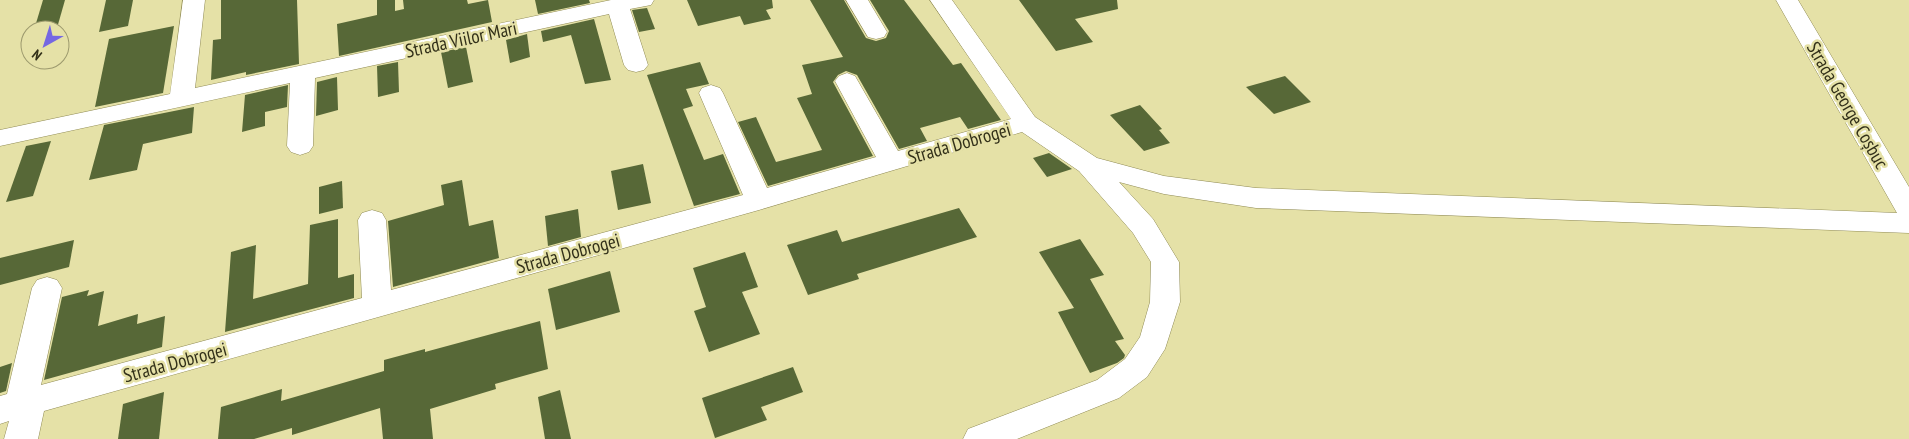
<svg xmlns="http://www.w3.org/2000/svg" width="1909" height="439" font-family="'PT Sans Narrow',sans-serif">
  <style>
    .building { fill: #576837 }
    .lines { fill: none; stroke-linecap: round; stroke-linejoin: round }
    .minor-casing { stroke: #908b55; stroke-width: 1 }
    .minor { fill: #fff; fill-rule: evenodd }
    .labels { text-anchor: middle; dominant-baseline: central; stroke-width: 5; stroke-linejoin: round; paint-order: stroke }
    .street-label { font-size: 19px; fill: #323019; stroke: #e5e1a7 }
  </style>
  <rect width="100%" height="100%" fill="#e5e1a7"/>
  <g class="building">
    <path d="M 43,0 L 65,0 L 57,28 L 34,30 Z"/>
    <path d="M 106,0 L 133,0 L 128,26 L 99,32 Z"/>
    <path d="M 221,0 L 297,0 L 299,64 L 246,75 L 246,72 L 211,80 L 213,40 L 221,39 Z"/>
    <path d="M 377,0 L 395,0 L 395,11 L 404,9 L 403,0 L 467,0 L 468,4 L 488,0 L 492,22 L 339,56 L 337,24 L 377,15 Z"/>
    <path d="M 535,0 L 589,0 L 590,3 L 538,14 Z"/>
    <path d="M 687,0 L 772,0 L 773,8 L 766,10 L 771,19 L 744,25 L 740,16 L 698,26 Z"/>
    <path d="M 810,0 L 844,0 L 866,38 L 876,41 L 886,38 L 889,31 L 870,0 L 904,0 L 953,65 L 961,63 L 1001,120 L 968,129 L 960,117 L 920,128 L 927,141 L 899,149 L 857,75 L 846,71 L 838,75 L 833,82 L 873,156 L 768,186 L 738,122 L 756,117 L 776,162 L 822,150 L 797,98 L 812,94 L 802,65 L 843,57 Z"/>
    <path d="M 1019,0 L 1117,0 L 1118,9 L 1075,19 L 1093,42 L 1056,51 Z"/>
    <path d="M 647,8 L 655,29 L 639,32 L 632,10 Z"/>
    <path d="M 594,19 L 611,80 L 585,84 L 571,35 L 543,42 L 541,31 Z"/>
    <path d="M 174,26 L 163,93 L 95,107 L 109,39 Z"/>
    <path d="M 527,34 L 530,57 L 510,63 L 506,40 Z"/>
    <path d="M 466,47 L 473,82 L 448,88 L 441,52 Z"/>
    <path d="M 398,62 L 399,92 L 378,97 L 377,66 Z"/>
    <path d="M 700,62 L 709,84 L 686,89 L 693,106 L 683,109 L 704,160 L 723,154 L 740,194 L 694,206 L 647,75 Z"/>
    <path d="M 1285,76 L 1311,102 L 1274,114 L 1246,87 Z"/>
    <path d="M 337,77 L 338,110 L 316,116 L 317,82 Z"/>
    <path d="M 288,85 L 287,107 L 265,112 L 265,126 L 242,132 L 245,95 Z"/>
    <path d="M 1140,105 L 1162,129 L 1159,130 L 1170,143 L 1144,151 L 1110,115 Z"/>
    <path d="M 194,107 L 192,133 L 143,144 L 137,170 L 89,180 L 104,125 Z"/>
    <path d="M 51,141 L 33,196 L 6,202 L 26,146 Z"/>
    <path d="M 1049,153 L 1072,169 L 1047,177 L 1033,158 Z"/>
    <path d="M 643,164 L 651,203 L 618,210 L 611,171 Z"/>
    <path d="M 462,180 L 469,226 L 493,220 L 499,258 L 393,287 L 388,221 L 444,205 L 441,185 Z"/>
    <path d="M 342,181 L 343,208 L 319,214 L 319,187 Z"/>
    <path d="M 959,208 L 977,237 L 857,274 L 859,279 L 808,295 L 787,245 L 837,230 L 842,242 Z"/>
    <path d="M 578,209 L 581,237 L 548,246 L 545,216 Z"/>
    <path d="M 338,219 L 338,278 L 354,274 L 354,298 L 225,332 L 231,252 L 256,245 L 253,299 L 308,284 L 310,225 Z"/>
    <path d="M 1080,239 L 1104,275 L 1090,279 L 1124,339 L 1115,341 L 1125,355 L 1124,358 L 1117,363 L 1090,373 L 1058,312 L 1074,308 L 1039,252 Z"/>
    <path d="M 74,240 L 69,267 L 0,285 L 0,258 Z"/>
    <path d="M 745,252 L 758,287 L 742,292 L 760,334 L 709,352 L 694,311 L 706,307 L 693,268 Z"/>
    <path d="M 610,271 L 620,312 L 556,330 L 548,289 Z"/>
    <path d="M 89,290 L 87,296 L 104,291 L 98,326 L 138,314 L 137,324 L 165,316 L 162,347 L 44,380 L 62,297 Z"/>
    <path d="M 540,321 L 548,369 L 495,384 L 496,389 L 430,409 L 433,439 L 383,439 L 380,408 L 292,435 L 292,428 L 254,439 L 218,439 L 221,407 L 282,389 L 281,401 L 384,371 L 384,360 L 425,349 L 425,352 Z"/>
    <path d="M 12,363 L 6,391 L 0,393 L 0,367 Z"/>
    <path d="M 793,367 L 803,392 L 761,407 L 767,420 L 715,438 L 702,398 Z"/>
    <path d="M 560,390 L 571,439 L 545,439 L 538,397 Z"/>
    <path d="M 164,392 L 159,439 L 118,439 L 123,404 Z"/>
  </g>
  <g class="lines">
    <defs>
      <g id="minor">
        <path d="M 183,0 L 205,0 L 195,88 L 611,0 L 654,0 L 651,5 L 630,9 L 648,65 L 644,70 L 636,72 L 628,70 L 624,65 L 609,14 L 315,78 L 313,146 L 309,152 L 300,155 L 291,152 L 287,146 L 290,83 L 0,146 L 0,130 L 170,94 Z"/>
        <path d="M 846,0 L 868,0 L 887,32 L 884,37 L 876,39 L 868,37 Z"/>
        <path d="M 930,0 L 952,0 L 1035,117 L 1097,158 L 1164,176 L 1256,188 L 1897,213 L 1776,0 L 1798,0 L 1909,187 L 1909,233 L 1256,208 L 1164,194 L 1119,182 L 1153,219 L 1179,262 L 1180,302 L 1165,349 L 1147,377 L 1119,398 L 1017,439 L 963,439 L 968,429 L 1097,380 L 1125,359 L 1140,337 L 1150,302 L 1151,262 L 1133,233 L 1079,171 L 1022,132 L 759,210 L 44,411 L 38,439 L 4,439 L 9,421 L 0,424 L 0,396 L 7,394 L 32,288 L 37,280 L 47,277 L 57,280 L 62,288 L 41,385 L 362,298 L 358,220 L 362,213 L 372,210 L 382,213 L 386,220 L 391,290 L 743,195 L 699,93 L 702,88 L 711,85 L 720,88 L 723,93 L 767,188 L 876,157 L 835,81 L 839,76 L 847,73 L 855,76 L 898,151 L 1011,119 Z"/>
      </g>
    </defs>
    <use href="#minor" class="minor-casing"/>
    <use href="#minor" class="minor"/>
  </g>
  <g class="labels">
    <g class="street-label">
      <text transform="translate(461 39) rotate(-12)">Strada Viilor Mari</text>
      <text transform="translate(1848 105) rotate(60)">Strada George Coșbuc</text>
      <text transform="translate(959 143) rotate(-16)">Strada Dobrogei</text>
      <text transform="translate(568 253) rotate(-15)">Strada Dobrogei</text>
      <text transform="translate(175 362) rotate(-15)">Strada Dobrogei</text>
    </g>
  </g>
  <g transform="translate(45 45) rotate(219)"><circle r="24" fill="#e5e1a7" stroke="#9d9a6e"/>
  <path d="M0-4L9 19L0 12L-9 19Z" fill="#7567e2"/>
  <text y="-8" font-size="14" font-weight="bold" text-anchor="middle" fill="#323019">N</text>
  </g>
</svg>
